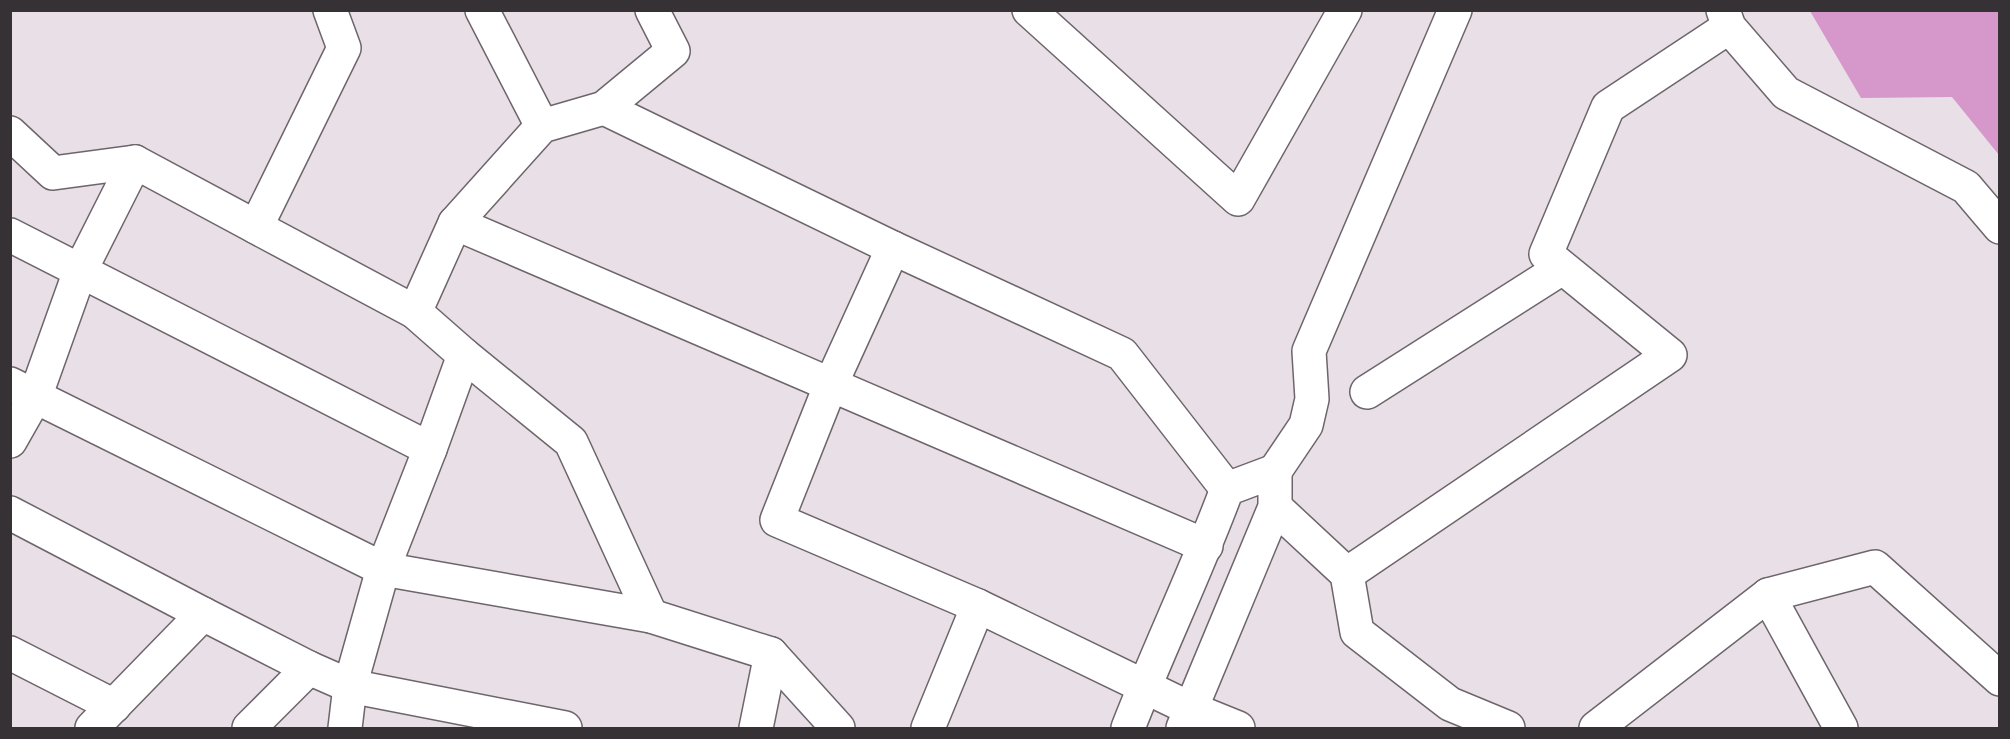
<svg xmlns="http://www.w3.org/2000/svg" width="2010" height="739" font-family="'Fira Sans',sans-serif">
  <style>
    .forest { fill: #d697ca }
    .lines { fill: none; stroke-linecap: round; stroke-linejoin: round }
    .minor-casing { stroke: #6d656b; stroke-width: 36 }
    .minor { stroke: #fff; stroke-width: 33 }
  </style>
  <rect width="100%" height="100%" fill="#e9dfe7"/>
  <path class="forest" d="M 1810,11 L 1999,11 L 1999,155 L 1952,97 L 1861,98 Z"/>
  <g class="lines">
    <defs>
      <g id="minor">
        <path d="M 330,10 L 344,48 L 256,227 L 415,312 L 464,355 L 571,442 L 651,616"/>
        <path d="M 482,10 L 542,126"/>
        <path d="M 1029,10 L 1238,199 L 1345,10"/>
        <path d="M 1723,10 L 1729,27 L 1786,93 L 1966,187 L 2000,227"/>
        <path d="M 604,108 L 893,248 L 1122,354 L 1227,489"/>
        <path d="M 10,133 L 53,173 L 135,162"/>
        <path d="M 455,223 L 1206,546"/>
        <path d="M 10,235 L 430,449"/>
        <path d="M 893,248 L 831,384 L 777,520 L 978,606 L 1191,709 L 1238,728"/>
        <path d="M 415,312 L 455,223 L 542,126 L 604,108 L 673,51 L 652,10"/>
        <path d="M 10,384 L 383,569 L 651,616 L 771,654 L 838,728"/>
        <path d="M 1367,392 L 1562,268"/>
        <path d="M 10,441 L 35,397 L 80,271 L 135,162 L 256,227"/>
        <path d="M 1275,471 L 1306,425 L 1312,399 L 1309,351 L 1455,10"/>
        <path d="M 1275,507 L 1347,574 L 1357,632 L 1450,704 L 1508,728"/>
        <path d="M 10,513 L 203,614 L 309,668 L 350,686 L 565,728"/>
        <path d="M 1347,574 L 1670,355 L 1546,254 L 1608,107 L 1729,27"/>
        <path d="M 1768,595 L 1841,728"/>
        <path d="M 10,653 L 114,706"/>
        <path d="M 92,728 L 203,614"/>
        <path d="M 249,728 L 309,668"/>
        <path d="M 345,728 L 350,686 L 383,569 L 430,449 L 464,355"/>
        <path d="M 756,728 L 771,654"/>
        <path d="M 928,728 L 978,606"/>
        <path d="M 1128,728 C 1159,648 1197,570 1227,489 L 1275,471 L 1275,507 L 1183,728"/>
        <path d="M 1596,728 L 1768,595 L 1875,567 L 2000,679"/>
      </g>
    </defs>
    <use href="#minor" class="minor-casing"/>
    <use href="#minor" class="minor"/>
  </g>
  <rect width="2010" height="739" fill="none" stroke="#353134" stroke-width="24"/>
</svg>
